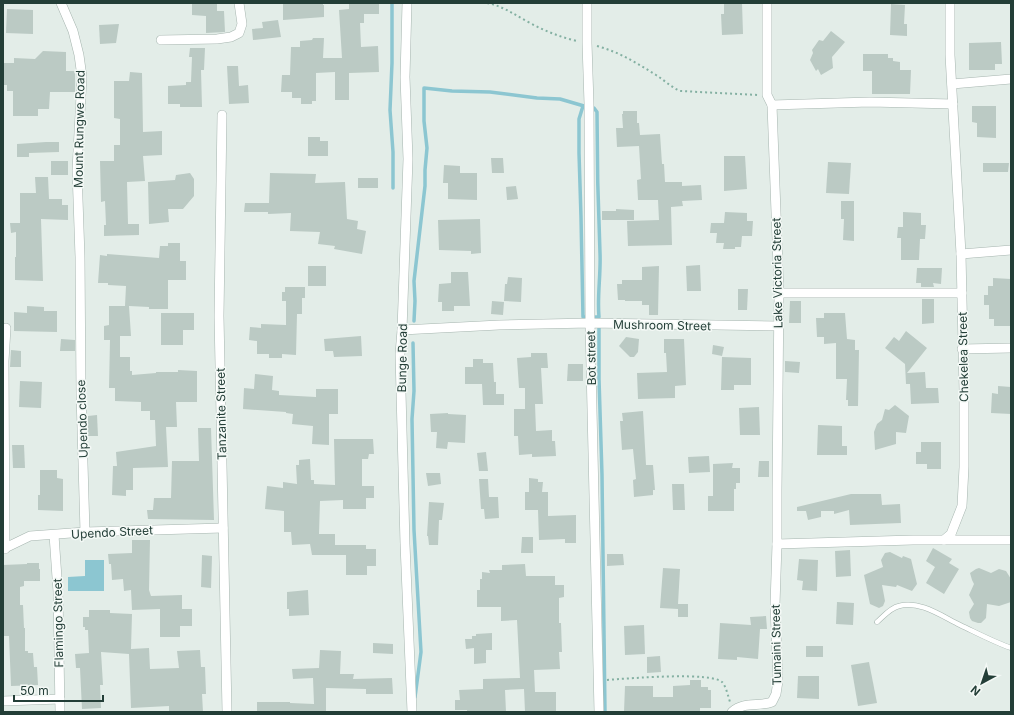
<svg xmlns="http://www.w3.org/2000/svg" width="1014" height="715" font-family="Inter,sans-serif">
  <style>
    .water { fill: #8cc6d1 }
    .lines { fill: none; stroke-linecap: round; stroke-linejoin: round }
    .stream { stroke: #8cc6d1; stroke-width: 3.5 }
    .building { fill: #bbcac4 }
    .service-casing { stroke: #a6b5af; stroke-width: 5.5 }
    .minor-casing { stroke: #a6b5af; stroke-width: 10 }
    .path { stroke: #84b0a2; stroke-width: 2; stroke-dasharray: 2 3; stroke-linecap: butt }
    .service { stroke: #fff; stroke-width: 4.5 }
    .minor { stroke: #fff; stroke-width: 9 }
    .labels { text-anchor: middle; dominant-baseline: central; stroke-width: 3; stroke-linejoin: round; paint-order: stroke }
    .street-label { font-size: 12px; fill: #233e37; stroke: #f4f9f6 }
  </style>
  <rect width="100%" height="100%" fill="#e3ede8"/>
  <path class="water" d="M 85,560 L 104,560 L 104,591 L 68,591 L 68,577 L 85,576 Z"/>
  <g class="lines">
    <g class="stream">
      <path d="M 392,3 L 392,63 L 390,110 L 393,152 L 393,188"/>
      <path d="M 583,106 L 579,119 L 579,153 L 581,217 L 583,317 L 599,317 C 597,296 601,274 600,253 C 598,206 597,159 597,112 L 594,108"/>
      <path d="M 414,321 L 415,301 L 414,281 L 425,186 L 425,170 L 427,148 L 424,121 L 424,88 L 452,91 L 490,92 L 537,98 L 560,99 L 584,106"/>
      <path d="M 599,328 L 599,379 L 602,475 L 605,712"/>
      <path d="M 413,343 L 414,391 L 412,419 L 414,530 L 421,652 L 415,697"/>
    </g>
  </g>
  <g class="building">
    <path d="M 192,3 L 217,3 L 217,11 L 224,11 L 225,32 L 206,33 L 206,16 L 192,15 Z"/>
    <path d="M 283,3 L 323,3 L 323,5 L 324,5 L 324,17 L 283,20 Z"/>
    <path d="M 349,3 L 379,3 L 379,14 L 364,14 L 364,23 L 360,23 L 361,47 L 378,46 L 379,72 L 349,73 L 349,100 L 335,100 L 335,72 L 316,73 L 316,101 L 312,101 L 312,104 L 301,104 L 301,98 L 292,98 L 292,92 L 281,92 L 282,75 L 290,75 L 291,47 L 300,47 L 300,41 L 312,40 L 313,38 L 324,38 L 323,58 L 342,58 L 339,10 L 349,9 Z"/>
    <path d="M 724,3 L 742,3 L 743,34 L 722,35 L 721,14 L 724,14 Z"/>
    <path d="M 891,4 L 905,5 L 904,24 L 907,24 L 907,36 L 890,35 Z"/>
    <path d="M 7,9 L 33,10 L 33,34 L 6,33 Z"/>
    <path d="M 278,20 L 281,37 L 253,40 L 252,29 L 263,28 L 262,22 Z"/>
    <path d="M 119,24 L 116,43 L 100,44 L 99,25 Z"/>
    <path d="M 831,31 L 845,42 L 832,57 L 833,68 L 821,75 L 818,69 L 816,71 L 810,60 L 813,53 L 812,50 L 819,40 L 823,41 Z"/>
    <path d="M 1001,42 L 1002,64 L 995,64 L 995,70 L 969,70 L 969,43 Z"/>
    <path d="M 190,48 L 205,48 L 204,70 L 201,70 L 202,107 L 180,107 L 180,104 L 168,104 L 168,86 L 186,85 L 186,82 L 191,82 L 192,57 L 189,57 Z"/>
    <path d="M 43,51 L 66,52 L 66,71 L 75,71 L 75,92 L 50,92 L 49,109 L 38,109 L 38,116 L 13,116 L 13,91 L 7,91 L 7,85 L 3,85 L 3,63 L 14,63 L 14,58 L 35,59 Z"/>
    <path d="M 863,54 L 888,54 L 888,58 L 893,58 L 893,61 L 900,62 L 900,70 L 911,70 L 910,94 L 872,94 L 872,71 L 863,71 Z"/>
    <path d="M 227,66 L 238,66 L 239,86 L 248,85 L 249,103 L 229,104 Z"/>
    <path d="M 130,72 L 142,73 L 143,132 L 162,131 L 162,155 L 143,156 L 145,181 L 127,182 L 128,224 L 139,224 L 139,235 L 104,236 L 104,225 L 106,225 L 105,201 L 101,202 L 100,161 L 114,161 L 114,145 L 120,145 L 120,119 L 114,118 L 114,81 L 129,81 Z"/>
    <path d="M 972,106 L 996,106 L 996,138 L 977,137 L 977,123 L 972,122 Z"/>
    <path d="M 623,111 L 637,111 L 637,123 L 639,123 L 640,135 L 660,134 L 662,164 L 664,164 L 665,182 L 682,182 L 682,186 L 701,185 L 702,200 L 682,201 L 683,206 L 671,207 L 672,245 L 628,246 L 627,221 L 659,220 L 658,200 L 638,200 L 637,180 L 641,179 L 639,146 L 617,147 L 616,128 L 623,128 L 622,114 L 623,114 Z"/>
    <path d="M 308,137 L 320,137 L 320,141 L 328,141 L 328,156 L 308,156 Z"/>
    <path d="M 46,142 L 59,142 L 59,152 L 29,153 L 29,157 L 17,157 L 17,144 Z"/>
    <path d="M 724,156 L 745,156 L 747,189 L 724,191 Z"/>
    <path d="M 491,158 L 503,158 L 504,173 L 492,173 Z"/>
    <rect x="51" y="161" width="17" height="14"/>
    <path d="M 828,162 L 851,163 L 849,194 L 826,193 Z"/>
    <path d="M 983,163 L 1009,163 L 1008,172 L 983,172 Z"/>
    <path d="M 444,165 L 460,166 L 460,173 L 477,173 L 477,200 L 448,199 L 448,183 L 443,183 Z"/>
    <path d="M 190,173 L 194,179 L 194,196 L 183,209 L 168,209 L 169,222 L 149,224 L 148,182 L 175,180 L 176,175 Z"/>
    <path d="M 270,173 L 316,174 L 315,183 L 345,182 L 347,219 L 358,221 L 357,229 L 366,231 L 362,254 L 334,249 L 335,246 L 318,244 L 320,232 L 290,231 L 291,213 L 268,214 L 268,212 L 244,212 L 245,203 L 269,203 Z"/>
    <path d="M 35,177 L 48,177 L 49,199 L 62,199 L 62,205 L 68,205 L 68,220 L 41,219 L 43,281 L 15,280 L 15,257 L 16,257 L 16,232 L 11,233 L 10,223 L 20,223 L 20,193 L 36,193 Z"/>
    <rect x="358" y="178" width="20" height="10"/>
    <path d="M 516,186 L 518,199 L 507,200 L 506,187 Z"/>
    <path d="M 841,201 L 854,201 L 854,241 L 843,240 L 844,219 L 841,219 Z"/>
    <path d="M 616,209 L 634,210 L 634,220 L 602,220 L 602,211 L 616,211 Z"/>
    <path d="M 725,212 L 747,213 L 747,221 L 753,221 L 752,236 L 742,236 L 741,247 L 735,247 L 735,249 L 723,249 L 724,243 L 716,243 L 717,233 L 710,233 L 711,223 L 724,223 Z"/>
    <path d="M 903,212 L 921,213 L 921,225 L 926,225 L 925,239 L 920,239 L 919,260 L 901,260 L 901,238 L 897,238 L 898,227 L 903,227 Z"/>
    <path d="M 480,219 L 481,253 L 471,254 L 471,251 L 439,250 L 438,220 Z"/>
    <path d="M 168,243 L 180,243 L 180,261 L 186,261 L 186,280 L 168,280 L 168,309 L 149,309 L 149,307 L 129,306 L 131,336 L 120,336 L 120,357 L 130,357 L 130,371 L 132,371 L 132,375 L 156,373 L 156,372 L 178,372 L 178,370 L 197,371 L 197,402 L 176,402 L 177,427 L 166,427 L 168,467 L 133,468 L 133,490 L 126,490 L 126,496 L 112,495 L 113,466 L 117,466 L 116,452 L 156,446 L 155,420 L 150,420 L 150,411 L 141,411 L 141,402 L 115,401 L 115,388 L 109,388 L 110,340 L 104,340 L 104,326 L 109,325 L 109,306 L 126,306 L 125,306 L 126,286 L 108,285 L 108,283 L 98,283 L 100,255 L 107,256 L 107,254 L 159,258 L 160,246 L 168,246 Z"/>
    <path d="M 700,265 L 701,291 L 687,291 L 686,266 Z"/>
    <rect x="308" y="266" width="18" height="20"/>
    <path d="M 659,266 L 658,315 L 649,315 L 649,305 L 642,305 L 642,301 L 625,301 L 625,300 L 618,300 L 617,284 L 622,284 L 622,280 L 642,280 L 642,267 Z"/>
    <path d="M 917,268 L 942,268 L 941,284 L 933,283 L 934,287 L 921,287 L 921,283 L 916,283 Z"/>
    <path d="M 451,272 L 468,272 L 470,306 L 454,306 L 454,311 L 442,311 L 442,302 L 438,302 L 439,284 L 451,283 Z"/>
    <path d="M 508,277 L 522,278 L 521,302 L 504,301 L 505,284 L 507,284 Z"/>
    <path d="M 993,278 L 1011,279 L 1011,326 L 994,326 L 994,319 L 989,319 L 989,305 L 984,305 L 984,295 L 988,295 L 988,286 L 993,286 Z"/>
    <path d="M 285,287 L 305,287 L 305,298 L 302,298 L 302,314 L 297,314 L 296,355 L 282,354 L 282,358 L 269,358 L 269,354 L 257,354 L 257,341 L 249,340 L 250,327 L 261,328 L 261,324 L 286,325 L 286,301 L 282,301 L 282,292 L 285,292 Z"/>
    <path d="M 738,289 L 748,289 L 747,310 L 738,310 Z"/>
    <path d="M 922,299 L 934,299 L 934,323 L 922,324 Z"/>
    <path d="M 492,301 L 504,302 L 503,315 L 491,314 Z"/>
    <path d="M 790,301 L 801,301 L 801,323 L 789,323 Z"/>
    <path d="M 27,306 L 44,307 L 44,311 L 57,311 L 57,332 L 14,331 L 14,312 L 27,313 Z"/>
    <path d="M 161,313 L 194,313 L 194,330 L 183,330 L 183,345 L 161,345 Z"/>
    <path d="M 824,313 L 845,313 L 847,339 L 855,340 L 855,350 L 859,350 L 858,406 L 848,406 L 848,400 L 846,400 L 847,379 L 836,379 L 836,343 L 824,344 L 824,337 L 817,337 L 816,318 L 824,318 Z"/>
    <path d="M 906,331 L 927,348 L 907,373 L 925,372 L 926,388 L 938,388 L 939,403 L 911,404 L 910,384 L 906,384 L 905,364 L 885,348 L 894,337 L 899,341 Z"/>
    <path d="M 361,336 L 362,356 L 334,357 L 333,351 L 325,351 L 324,339 Z"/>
    <path d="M 626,337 L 639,339 L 638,352 L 634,357 L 630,357 L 619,346 Z"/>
    <path d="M 61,339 L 75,340 L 75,351 L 60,351 Z"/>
    <path d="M 664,339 L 684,339 L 686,385 L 675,386 L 675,398 L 638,399 L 637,373 L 667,372 L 666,353 L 664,353 Z"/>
    <path d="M 713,345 L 724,347 L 722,356 L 712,354 Z"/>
    <path d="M 11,350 L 21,351 L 21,367 L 10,367 Z"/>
    <path d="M 531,353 L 547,353 L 548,368 L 541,368 L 543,404 L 535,404 L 536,431 L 552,430 L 552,441 L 555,441 L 556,456 L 532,457 L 532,454 L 519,455 L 518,436 L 514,436 L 514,409 L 525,409 L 525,388 L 519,388 L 517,358 L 531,357 Z"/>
    <path d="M 722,357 L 751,358 L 751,385 L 734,385 L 734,390 L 721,390 Z"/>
    <path d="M 473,359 L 483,359 L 483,363 L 493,363 L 494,382 L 496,382 L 496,394 L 504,394 L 504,405 L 483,405 L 482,384 L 465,384 L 465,367 L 473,367 Z"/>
    <path d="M 785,361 L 800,362 L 799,373 L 785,372 Z"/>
    <path d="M 568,364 L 583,364 L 583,381 L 567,381 Z"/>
    <path d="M 255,374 L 273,376 L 272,390 L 279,391 L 279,395 L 316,397 L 316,389 L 338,389 L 338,414 L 329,414 L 329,445 L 312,444 L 313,426 L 292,424 L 293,414 L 286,413 L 286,412 L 243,409 L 244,388 L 254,389 Z"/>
    <path d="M 20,381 L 42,382 L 41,408 L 19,407 Z"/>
    <path d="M 998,386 L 1011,387 L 1011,414 L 991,413 L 992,393 L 998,394 Z"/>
    <path d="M 895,405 L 909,416 L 906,433 L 896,432 L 896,444 L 875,450 L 874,432 L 877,424 L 882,420 L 885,409 L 889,410 Z"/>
    <path d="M 759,407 L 760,435 L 740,435 L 739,408 Z"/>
    <path d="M 643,411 L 646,465 L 653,465 L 655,490 L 653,490 L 653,495 L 634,497 L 633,480 L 636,479 L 633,449 L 622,450 L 620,421 L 623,421 L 622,413 Z"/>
    <path d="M 448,413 L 448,414 L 466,415 L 465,443 L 448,442 L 447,449 L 436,448 L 437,432 L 431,432 L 430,414 Z"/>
    <path d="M 97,415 L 98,436 L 88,436 L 88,416 Z"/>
    <path d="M 818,425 L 842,426 L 842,446 L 847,446 L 847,455 L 817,455 Z"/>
    <path d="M 198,428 L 211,428 L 214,520 L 148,519 L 147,510 L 153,510 L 154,498 L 171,498 L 172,461 L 199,461 Z"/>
    <path d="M 334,439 L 373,439 L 374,454 L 369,454 L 368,459 L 362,459 L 362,486 L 374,486 L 374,498 L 366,498 L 366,509 L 343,509 L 343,500 L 320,501 L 319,534 L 335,534 L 335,545 L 366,545 L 366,549 L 376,549 L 376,566 L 367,566 L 367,575 L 346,575 L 346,555 L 312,555 L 310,544 L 292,545 L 291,532 L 284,532 L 284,511 L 265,509 L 267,486 L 283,488 L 283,482 L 297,484 L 296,465 L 299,465 L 299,460 L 310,459 L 311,480 L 314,480 L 314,484 L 335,485 Z"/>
    <path d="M 921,442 L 941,442 L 941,469 L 927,469 L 927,464 L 916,464 L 916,452 L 921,452 Z"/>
    <path d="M 12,445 L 24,445 L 25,468 L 13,468 Z"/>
    <path d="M 486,452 L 488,471 L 479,471 L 477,453 Z"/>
    <path d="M 709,456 L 710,472 L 689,473 L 688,457 Z"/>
    <path d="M 759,461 L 769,461 L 769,477 L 758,477 Z"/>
    <path d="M 733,463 L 732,468 L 740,468 L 740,483 L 736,483 L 736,489 L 734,489 L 734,511 L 708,511 L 708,496 L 713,496 L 713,464 Z"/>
    <path d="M 40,470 L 57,470 L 57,478 L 63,479 L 63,511 L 38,510 L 38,495 L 40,495 Z"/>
    <path d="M 426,473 L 440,473 L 441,484 L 428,486 Z"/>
    <path d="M 529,478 L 538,479 L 538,482 L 543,482 L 542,492 L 548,492 L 548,516 L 576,515 L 576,543 L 565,543 L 565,539 L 539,540 L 538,510 L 525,510 L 525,492 L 529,492 Z"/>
    <path d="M 479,479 L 488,479 L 489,497 L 498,497 L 499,518 L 485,519 L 484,509 L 481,509 Z"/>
    <path d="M 672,484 L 684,484 L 685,510 L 673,510 Z"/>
    <path d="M 851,494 L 881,494 L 882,505 L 900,504 L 901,523 L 850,525 L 849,510 L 834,514 L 834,511 L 821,511 L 821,517 L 808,520 L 806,511 L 797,511 L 797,507 Z"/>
    <path d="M 429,502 L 444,503 L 442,520 L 439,520 L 438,545 L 429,545 L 428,536 L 427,536 Z"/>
    <path d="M 522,537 L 533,537 L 533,553 L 521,553 Z"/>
    <path d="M 132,540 L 150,540 L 149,590 L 151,596 L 182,595 L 182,609 L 192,609 L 192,626 L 180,626 L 180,637 L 160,637 L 160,609 L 132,610 L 131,590 L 124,591 L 123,579 L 112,580 L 111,564 L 109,564 L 108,554 L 132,553 Z"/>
    <path d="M 933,548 L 952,559 L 949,563 L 959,569 L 944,594 L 926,583 L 935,567 L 926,561 Z"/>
    <path d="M 850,550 L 851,576 L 836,577 L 835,551 Z"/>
    <path d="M 890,552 L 902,558 L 903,556 L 911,559 L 917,584 L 912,591 L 897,585 L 896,587 L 882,585 L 885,601 L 883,606 L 879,608 L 870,604 L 864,575 L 883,567 L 881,560 L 885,553 Z"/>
    <path d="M 607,554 L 623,554 L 624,565 L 607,566 Z"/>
    <path d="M 202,555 L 212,556 L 211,588 L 201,587 Z"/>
    <path d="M 799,559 L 818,560 L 817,591 L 802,590 L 803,581 L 797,580 Z"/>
    <path d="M 27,563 L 39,563 L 39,569 L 40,569 L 40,581 L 24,581 L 24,586 L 20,587 L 20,605 L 23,605 L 24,628 L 25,628 L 25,651 L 28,651 L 28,653 L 33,653 L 34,667 L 37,667 L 38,685 L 11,686 L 9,636 L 3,636 L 3,565 L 27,564 Z"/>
    <path d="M 525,564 L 526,576 L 555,576 L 555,585 L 564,585 L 564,597 L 559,598 L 559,623 L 561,623 L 562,652 L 559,652 L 560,669 L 534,670 L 535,692 L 556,692 L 556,712 L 525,712 L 524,689 L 505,690 L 506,712 L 467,712 L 467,710 L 455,710 L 455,700 L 460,700 L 459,690 L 483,689 L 483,679 L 520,678 L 517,620 L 501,621 L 501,607 L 477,607 L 477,590 L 480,590 L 480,579 L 482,579 L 482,572 L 490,573 L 489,570 L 502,570 L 502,565 Z"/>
    <path d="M 663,568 L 680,569 L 678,604 L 688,604 L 688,617 L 678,617 L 678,606 L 678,609 L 660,608 Z"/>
    <path d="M 979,568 L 991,573 L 999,569 L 1006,571 L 1011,579 L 1011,602 L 999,606 L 987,604 L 986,618 L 981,623 L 978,623 L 972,621 L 970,618 L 969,612 L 974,604 L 969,595 L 974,584 L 972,580 L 970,573 L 976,569 Z"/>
    <path d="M 308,590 L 309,615 L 289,616 L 289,609 L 287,609 L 287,592 Z"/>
    <path d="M 837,602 L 854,603 L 853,625 L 836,624 Z"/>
    <path d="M 89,610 L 110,610 L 110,613 L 132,614 L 131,649 L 149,648 L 150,669 L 179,668 L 177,651 L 200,650 L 201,667 L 205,667 L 206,694 L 202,694 L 203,712 L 169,712 L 169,706 L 131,708 L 129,654 L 101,652 L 103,685 L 100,685 L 101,708 L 82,709 L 80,668 L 76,668 L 75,654 L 89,653 L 88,630 L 85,630 L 85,627 L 83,627 L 83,617 L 89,617 Z"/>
    <path d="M 766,616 L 767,629 L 760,629 L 758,659 L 737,657 L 737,660 L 718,659 L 720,623 L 751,625 L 750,617 Z"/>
    <path d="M 644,625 L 645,654 L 625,655 L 624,626 Z"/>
    <path d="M 492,633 L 492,650 L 486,650 L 486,663 L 474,664 L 474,648 L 466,649 L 465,639 L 472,639 L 472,636 L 476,636 L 476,634 Z"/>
    <path d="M 373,643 L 393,644 L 393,654 L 373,653 Z"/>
    <rect x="806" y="646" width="17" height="11"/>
    <path d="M 320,650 L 341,651 L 340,674 L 354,674 L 353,679 L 392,678 L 393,694 L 366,694 L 366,689 L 326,688 L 326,712 L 257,712 L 257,702 L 290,702 L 290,703 L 314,704 L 313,678 L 293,679 L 292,669 L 319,668 Z"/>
    <path d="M 660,656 L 661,672 L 647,673 L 647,657 Z"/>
    <path d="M 869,662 L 877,703 L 858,706 L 851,665 Z"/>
    <path d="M 798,676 L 819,676 L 819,699 L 797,698 Z"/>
    <path d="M 690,680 L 701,680 L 701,687 L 708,687 L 708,690 L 711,690 L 711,708 L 700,708 L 700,712 L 624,712 L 625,686 L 653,686 L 653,697 L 673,697 L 673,686 L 690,685 Z"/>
  </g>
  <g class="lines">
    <defs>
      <path id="service" d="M 877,622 C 884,616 890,608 899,606 C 920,600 943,617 960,625 C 977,633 994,642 1011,648"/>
      <g id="minor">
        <path d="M 61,3 L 73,31 L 79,55 L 82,77 L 77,170 L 80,257 L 81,394 L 85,532"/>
        <path d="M 407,3 L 405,77 L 408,159 L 402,330 L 400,354 L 405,544 L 412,712"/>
        <path d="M 587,3 L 587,43 L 589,104 L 590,323 L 599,712"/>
        <path d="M 161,40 L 217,39 L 231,37 L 239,33 L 242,24 L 239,3"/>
        <path d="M 952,84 L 1011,79"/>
        <path d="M 772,105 L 870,102 L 953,104"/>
        <path d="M 222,115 L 219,316 L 227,712"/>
        <path d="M 961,254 L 1011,250"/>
        <path d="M 779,293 L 962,293"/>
        <path d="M 402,330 L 499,325 L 590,323 L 779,326"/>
        <path d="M 962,349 L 1011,348"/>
        <path d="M 54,535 L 58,592 L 60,712"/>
        <path d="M 944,540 L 1011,540"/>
        <path d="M 777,544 L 913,540 L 944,540 L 951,534 L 962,506 L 964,467 L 964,391 L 961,254 L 950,55 L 950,3"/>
        <path d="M 3,549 L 30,536 L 85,532 L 223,528"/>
        <path d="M 5,549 L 4,361 L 6,328"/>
        <path d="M 3,701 L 60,699"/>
        <path d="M 732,712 C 744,701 759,707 772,702 L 776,694 L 778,681 L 775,605 L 777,544 L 777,490 L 779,293 L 772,105 L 767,95 L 767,3"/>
      </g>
    </defs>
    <use href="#service" class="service-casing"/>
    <use href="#minor" class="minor-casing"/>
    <g class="path">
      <path d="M 487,3 C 503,6 515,15 530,23 C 545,31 560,37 577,41"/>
      <path d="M 597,46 C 619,52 637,63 656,75 C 664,80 671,87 680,91 L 758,95"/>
      <path d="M 607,680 L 619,679 C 637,678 711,672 722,682 C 726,686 728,696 730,702"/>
    </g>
    <use href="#service" class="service"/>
    <use href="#minor" class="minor"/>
  </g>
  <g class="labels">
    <g class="street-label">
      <text transform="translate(79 129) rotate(-89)">Mount Rungwe Road</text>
      <text transform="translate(777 273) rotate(-91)">Lake Victoria Street</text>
      <text transform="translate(662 325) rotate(1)">Mushroom Street</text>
      <text transform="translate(963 357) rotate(-91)">Chekelea Street</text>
      <text transform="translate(402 358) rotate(-89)">Bunge Road</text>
      <text transform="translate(591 358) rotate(-91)">Bot street</text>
      <text transform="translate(221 414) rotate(-91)">Tanzanite Street</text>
      <text transform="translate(82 419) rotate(-92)">Upendo close</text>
      <text transform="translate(112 532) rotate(-3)">Upendo Street</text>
      <text transform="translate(58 623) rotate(-91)">Flamingo Street</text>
      <text transform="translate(776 645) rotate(-91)">Tumaini Street</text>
    </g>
  </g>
  <rect width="1014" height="715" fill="none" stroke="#233e37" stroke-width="8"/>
  <g transform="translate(982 683) rotate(220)" stroke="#f4f9f6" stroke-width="3" paint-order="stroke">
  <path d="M0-3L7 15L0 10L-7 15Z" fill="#233e37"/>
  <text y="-6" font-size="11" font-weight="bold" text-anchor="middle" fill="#233e37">N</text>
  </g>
  <path d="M14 695v6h89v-6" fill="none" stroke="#233e37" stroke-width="2"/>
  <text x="20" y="695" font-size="12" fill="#233e37" stroke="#f4f9f6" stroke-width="3" paint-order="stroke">50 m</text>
</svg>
